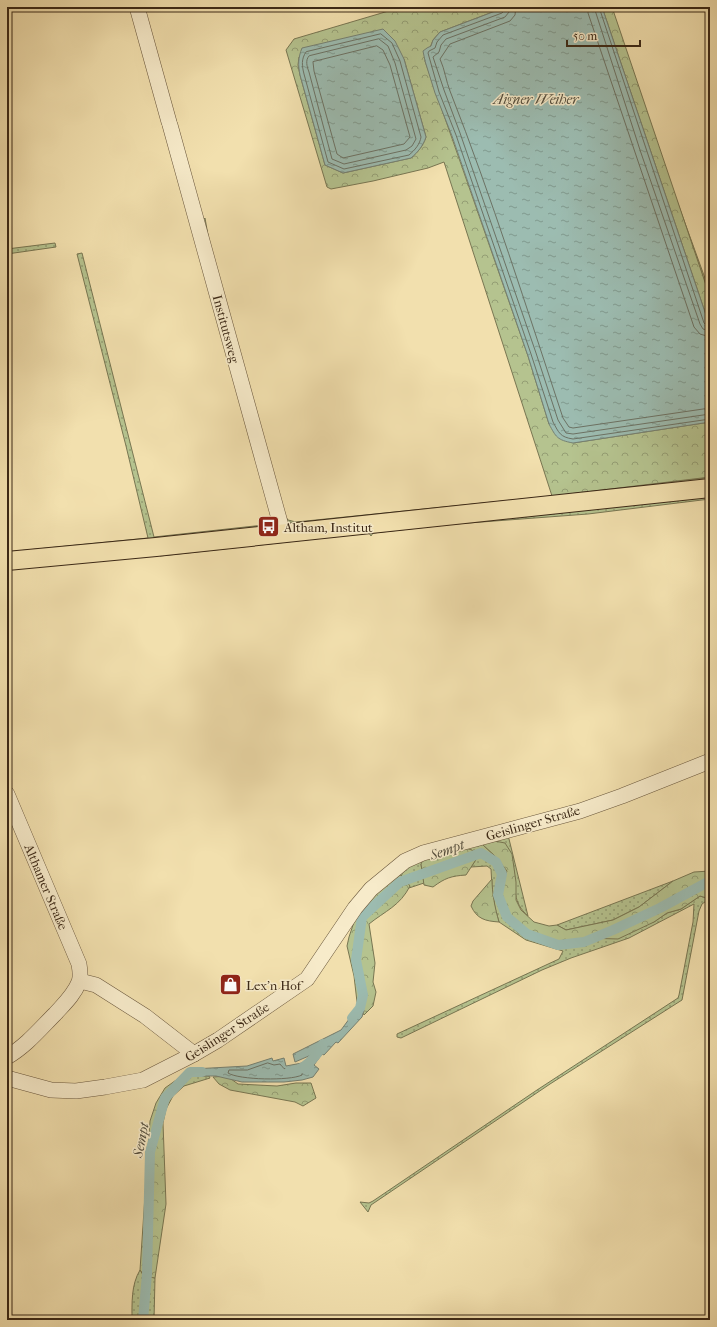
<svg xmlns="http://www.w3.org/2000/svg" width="717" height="1327" font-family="'IM FELL French Canon',serif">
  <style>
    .grass { fill: url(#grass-dots); stroke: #787652 }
    .forest { fill: url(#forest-crowns); stroke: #787652; fill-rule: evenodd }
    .water { fill: url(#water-ripples); stroke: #758173 }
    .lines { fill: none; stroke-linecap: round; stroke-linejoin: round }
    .shore { stroke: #6c7264; stroke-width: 1 }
    .canal { stroke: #9cbcb1; stroke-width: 10 }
    .minor-casing { stroke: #69563c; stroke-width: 16 }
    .major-casing { stroke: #3b2816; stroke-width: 20 }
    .minor { stroke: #f7ebca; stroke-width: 15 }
    .major { stroke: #f2e0ae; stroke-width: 18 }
    .labels { text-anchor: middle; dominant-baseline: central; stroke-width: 3; stroke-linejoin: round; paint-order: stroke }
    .street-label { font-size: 13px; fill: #3b2816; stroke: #f7ebca }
    .poi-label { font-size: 13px; fill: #3b2816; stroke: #f7ebca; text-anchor: start }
    .water-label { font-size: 14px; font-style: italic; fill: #534d3d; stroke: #f7ebca }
  </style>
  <defs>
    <pattern id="grass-dots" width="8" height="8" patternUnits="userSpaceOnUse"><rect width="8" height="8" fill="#b5c38f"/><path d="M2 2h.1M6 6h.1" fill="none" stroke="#949e74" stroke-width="1.8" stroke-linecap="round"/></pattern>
    <pattern id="forest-crowns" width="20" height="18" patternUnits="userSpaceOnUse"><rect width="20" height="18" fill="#b5c38f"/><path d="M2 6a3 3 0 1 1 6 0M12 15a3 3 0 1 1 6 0" fill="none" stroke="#949e74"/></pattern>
    <pattern id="water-ripples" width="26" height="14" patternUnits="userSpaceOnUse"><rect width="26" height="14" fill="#9cbcb1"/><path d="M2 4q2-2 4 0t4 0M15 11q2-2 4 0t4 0" fill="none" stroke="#80998f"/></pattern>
  </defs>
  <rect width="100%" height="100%" fill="#f2e0ae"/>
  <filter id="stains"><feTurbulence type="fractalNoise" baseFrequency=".005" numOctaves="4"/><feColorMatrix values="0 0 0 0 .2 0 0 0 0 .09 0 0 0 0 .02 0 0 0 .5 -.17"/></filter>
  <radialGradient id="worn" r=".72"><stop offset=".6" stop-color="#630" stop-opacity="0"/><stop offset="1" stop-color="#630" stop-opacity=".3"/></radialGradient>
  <g class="grass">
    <path d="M 677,201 L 710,292 L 710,297 Z"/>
    <path d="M 205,218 L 209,241 L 285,516 L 288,520 L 296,522 L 552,496 L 710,477 L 710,483 L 290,525 L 287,523 L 203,220 Z"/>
    <path d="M 55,243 L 56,247 L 7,254 L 7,249 Z"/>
    <path d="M 82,253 L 154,537 L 273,524 L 271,526 L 7,556 L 7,552 L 148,538 L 126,446 L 77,254 Z"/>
    <path d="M 710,493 L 710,499 L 588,514 L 455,524 L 373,533 L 371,536 L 369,533 L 160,556 L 162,553 Z"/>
    <path d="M 508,835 L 528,916 C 512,902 516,889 514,870 L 482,844 L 495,856 L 508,871 L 501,889 L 510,923 L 546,939 L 562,941 L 586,938 L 654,922 L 667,913 L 681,909 L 700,896 L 709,899 L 702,904 L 699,911 L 682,1000 L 550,1084 L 371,1205 L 368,1212 L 360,1202 L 369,1203 L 373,1201 L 537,1090 L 678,998 L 679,995 L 693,922 L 694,904 L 629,938 L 571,958 L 542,970 L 401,1038 L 397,1037 L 397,1034 L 559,959 L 563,951 L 526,940 L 499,922 L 495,908 L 492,887 L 491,869 L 487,866 L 471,867 L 477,858 L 465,848 L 421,864 L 424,883 L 409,888 L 410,886 L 390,878 L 420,859 Z"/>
    <path d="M 673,881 L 639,907 L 613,920 L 566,930 L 557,925 Z"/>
    <path d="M 188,1071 L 191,1076 L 209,1076 L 210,1078 L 184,1086 L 179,1078 Z"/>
    <path d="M 140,1270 L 143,1275 L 155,1278 L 154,1320 L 132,1320 C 132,1303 131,1285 140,1270 Z"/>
  </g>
  <g class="forest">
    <path d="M 402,7 L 506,7 L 440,32 L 433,40 L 425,61 L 528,356 L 549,424 L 573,443 L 710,422 L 710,477 L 552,496 L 444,162 L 428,168 L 373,181 L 331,189 L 327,187 L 286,50 L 294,39 ZM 299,57 L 404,59 L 426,137 C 423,146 418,152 411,158 L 343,173 L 325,165 L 300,75 L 298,65 Z"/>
    <path d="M 602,7 L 612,7 L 710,297 L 710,327 Z"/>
    <path d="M 489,840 L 505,843 L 512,854 L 516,882 L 516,900 L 521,910 L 534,922 L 549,926 L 557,925 L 566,930 L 613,920 L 639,907 L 673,881 L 694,872 L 710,871 L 710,899 L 700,896 L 681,909 L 667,913 L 654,922 L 618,939 L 586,938 L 562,941 L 527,939 L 517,932 L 510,923 L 501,889 L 507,871 L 495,856 L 482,844 Z"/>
    <path d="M 465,848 L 472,850 L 477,858 L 466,875 C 451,876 445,878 433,887 L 424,885 L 421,864 L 424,858 L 434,859 Z"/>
    <path d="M 401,875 L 410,886 C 400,906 385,911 369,924 L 375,963 L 373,982 L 376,992 L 373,1006 L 364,1015 L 357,1002 L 354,976 L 347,946 L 349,937 L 356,916 L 390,878 Z"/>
    <path d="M 492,879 C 492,893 495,908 499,922 C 485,921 477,919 471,906 L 473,901 Z"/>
    <path d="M 227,1076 L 238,1084 L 277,1086 L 296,1083 L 311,1083 L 316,1098 L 303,1106 L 295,1102 L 230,1090 L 219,1084 L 213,1077 Z"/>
    <path d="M 179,1078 L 184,1086 L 173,1096 L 166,1109 L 163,1123 L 166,1204 L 155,1278 C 148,1277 144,1275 140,1270 L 150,1121 L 156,1103 L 165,1088 Z"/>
  </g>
  <g class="water">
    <path d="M 506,7 L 602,7 L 710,327 L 710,422 L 573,443 C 557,440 556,437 549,424 L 528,356 L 452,136 L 435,93 L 425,61 L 423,51 L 427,48 L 431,46 L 433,40 L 440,32 Z"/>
    <path d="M 383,29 L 395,41 L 404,59 L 426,137 C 423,146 418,152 411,158 L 343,173 L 325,165 L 300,75 C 298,65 298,58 302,48 Z"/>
    <path d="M 358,1007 L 364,1010 L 362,1017 L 338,1043 L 336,1042 L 324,1055 L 322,1054 L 314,1065 L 319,1069 L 313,1077 L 302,1080 L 284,1082 L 242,1082 L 216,1076 L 191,1076 L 188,1071 L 193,1069 L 247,1066 L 272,1058 L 273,1061 L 284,1058 L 286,1066 L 302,1063 L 300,1066 L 302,1068 L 311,1065 L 318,1052 L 295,1062 L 293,1054 L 341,1030 Z"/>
  </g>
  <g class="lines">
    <g class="shore">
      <path d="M 505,7 L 505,10 L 502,13 L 443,35 L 437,42 L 435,48 L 429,51 L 428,53 L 439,92 L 456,135 L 531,354 L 553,422 C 559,433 560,437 573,439 L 710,419"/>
      <path d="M 510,7 L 509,12 L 505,17 L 446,39 L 441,45 L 439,52 L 433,57 L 444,90 L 460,133 L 536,353 L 558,420 L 566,433 L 573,434 L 710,414"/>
      <path d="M 516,7 L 515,15 L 510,21 L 450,44 L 440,59 C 445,70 446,81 450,91 C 492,198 527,309 563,418 L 569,427 L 573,428 L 710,408"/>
      <path d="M 588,7 L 588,13 L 694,327 L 700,334 L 710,337"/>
      <path d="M 594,7 L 640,150 L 700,324 L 703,329 L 710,331"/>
      <path d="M 599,7 L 704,323 L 707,326 L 710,326"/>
      <path d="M 381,34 L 392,43 L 400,61 L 421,137 C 420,144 415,150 409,155 L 344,169 L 328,162 L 304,74 C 302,66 301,59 306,52 Z"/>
      <path d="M 379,39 L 388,46 L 395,63 L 416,139 L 412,146 L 406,150 L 344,164 L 332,159 L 309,72 C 307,67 305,60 309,56 Z"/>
      <path d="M 377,46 L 383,50 L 390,65 L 410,137 L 404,144 L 343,158 L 337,154 L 314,71 L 313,62 Z"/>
      <path d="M 268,1063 L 274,1065 L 280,1064 C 286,1072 287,1069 296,1068 L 302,1073 L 302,1075 C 290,1081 239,1080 228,1073 L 229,1070 L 247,1070 Z"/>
    </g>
    <g class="canal">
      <path d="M 352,1018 L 360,1008 L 363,995 L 356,960 L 362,917 L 400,882 L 481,853 L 496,862 L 502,874 L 498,895 L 507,917 L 527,934 L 558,945 L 584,942 L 613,930 L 660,908 L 706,883 L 710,883"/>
      <path d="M 289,1072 C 304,1071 317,1056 323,1044"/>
      <path d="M 143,1320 L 147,1274 L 150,1152 L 165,1098 L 190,1072 L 202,1072"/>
    </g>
    <defs>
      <g id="minor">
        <path d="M 137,7 L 169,122"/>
        <path d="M 170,125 L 283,533"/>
        <path d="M 7,794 L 79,964 C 80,970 81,977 79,982 C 74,995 64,1004 55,1014 C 40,1029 26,1046 7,1057"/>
        <path d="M 80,981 L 96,985 L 145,1016 L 194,1054"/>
        <path d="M 7,1078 L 51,1090 L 76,1091 L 105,1087 L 143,1080 L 194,1054 L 218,1040 L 307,979 L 355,908 L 371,889 L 405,861 L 423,853 L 580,811 L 622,796 L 710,761"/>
      </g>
      <path id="major" d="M 7,561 L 156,547 L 710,488"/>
    </defs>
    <use href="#minor" class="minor-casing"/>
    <use href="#major" class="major-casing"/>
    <use href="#minor" class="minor"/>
    <use href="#major" class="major"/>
  </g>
  <defs>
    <symbol id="bus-square" viewBox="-11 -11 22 22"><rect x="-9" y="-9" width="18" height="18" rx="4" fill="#8f2418" stroke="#f7ebca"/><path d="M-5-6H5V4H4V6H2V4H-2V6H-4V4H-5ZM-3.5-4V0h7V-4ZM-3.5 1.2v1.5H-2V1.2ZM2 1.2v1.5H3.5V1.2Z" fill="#fff"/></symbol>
    <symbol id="shop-square" viewBox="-11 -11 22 22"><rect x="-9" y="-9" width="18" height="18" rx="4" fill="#8f2418" stroke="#f7ebca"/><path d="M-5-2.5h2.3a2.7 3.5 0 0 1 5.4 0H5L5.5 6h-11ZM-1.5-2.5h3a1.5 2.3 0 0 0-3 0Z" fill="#fff"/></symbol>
  </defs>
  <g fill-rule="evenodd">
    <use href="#bus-square" x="256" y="514" width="25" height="25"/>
    <use href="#shop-square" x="218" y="972" width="25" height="25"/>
  </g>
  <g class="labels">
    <g class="street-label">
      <text transform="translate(226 329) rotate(75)">Institutsweg</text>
      <text transform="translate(533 823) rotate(-16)">Geislinger Straße</text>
      <text transform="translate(46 887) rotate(67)">Althamer Straße</text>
      <text transform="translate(227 1032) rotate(-33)">Geislinger Straße</text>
    </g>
    <g class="poi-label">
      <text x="284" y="527">Altham, Institut</text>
      <text x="246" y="985">Lex'n Hof</text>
    </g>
    <g class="water-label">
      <text x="536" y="99">Aigner Weiher</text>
      <text transform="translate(447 850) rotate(-20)">Sempt</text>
      <text transform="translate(141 1140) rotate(-79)">Sempt</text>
    </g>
  </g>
  <rect width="717" height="1327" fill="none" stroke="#f2e0ae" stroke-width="24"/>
  <rect x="8" y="8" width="701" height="1311" fill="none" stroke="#3b2816" stroke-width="2"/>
  <rect x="12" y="12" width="693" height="1303" fill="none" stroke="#3b2816"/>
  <path d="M567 40v6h73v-6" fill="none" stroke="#3b2816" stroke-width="2"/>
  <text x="573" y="40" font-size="12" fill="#3b2816" stroke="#f7ebca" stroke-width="3" paint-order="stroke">50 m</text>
  <rect width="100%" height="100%" filter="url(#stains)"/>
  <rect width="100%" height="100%" fill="url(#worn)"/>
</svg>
